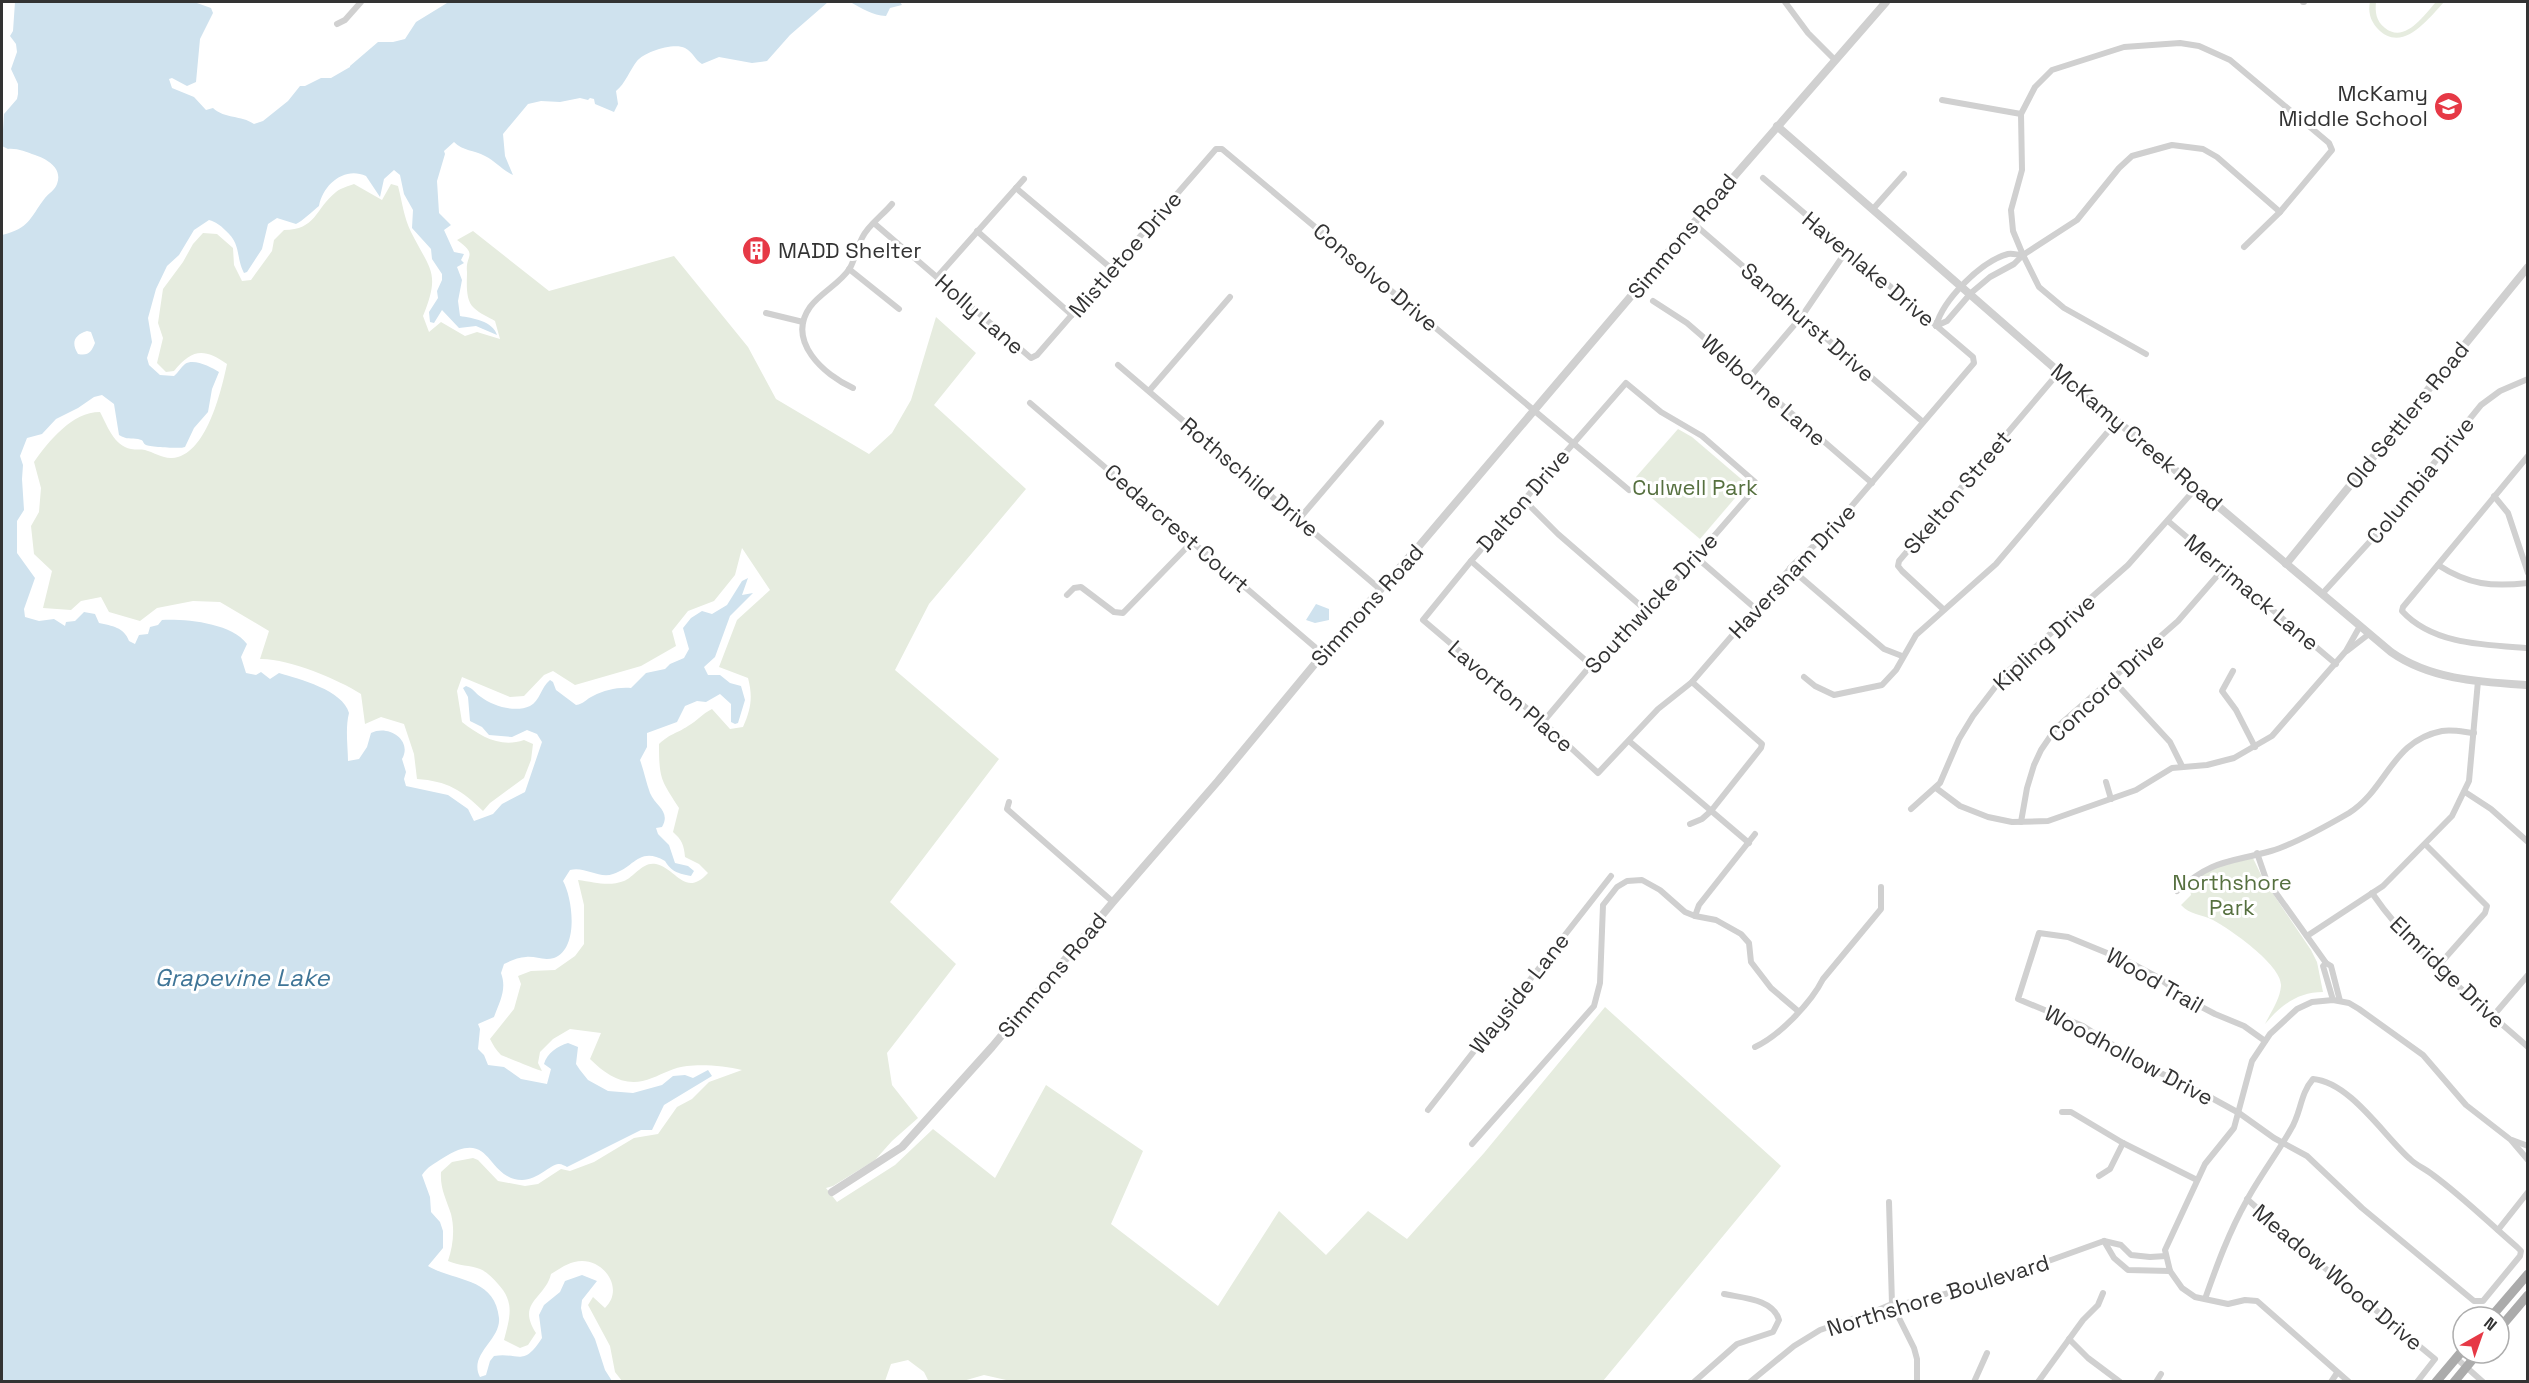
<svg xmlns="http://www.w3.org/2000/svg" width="2529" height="1383" font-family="'Space Grotesk',sans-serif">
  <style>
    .green { fill: #e6ecdf }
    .water { fill: #cfe2ee; fill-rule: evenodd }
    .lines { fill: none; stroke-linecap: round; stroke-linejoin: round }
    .minor { stroke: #d0d0d0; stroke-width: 6 }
    .tertiary { stroke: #d0d0d0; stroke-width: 8 }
    .primary { stroke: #ababab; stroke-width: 9 }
    .labels { text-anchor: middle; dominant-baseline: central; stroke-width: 6; stroke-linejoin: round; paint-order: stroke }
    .poi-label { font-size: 22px; fill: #333; stroke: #fff; text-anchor: end }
    .street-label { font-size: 22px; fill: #333; stroke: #fff }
    .park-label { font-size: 22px; fill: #56703f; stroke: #fff }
    .water-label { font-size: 24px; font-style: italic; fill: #3f7597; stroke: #fff }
  </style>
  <rect width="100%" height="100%" fill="#fff"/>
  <g class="green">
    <path d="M 2370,2 L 2376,2 C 2375,12 2376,21 2385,28 C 2405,44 2424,15 2436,2 L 2444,2 C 2428,19 2402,55 2377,28 C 2370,20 2368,11 2370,2 Z"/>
    <path d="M 354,184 L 382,200 L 391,184 L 398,186 C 402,201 404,218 411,232 C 430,270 441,272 423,316 L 429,332 L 441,322 L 465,336 L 477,332 L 500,339 L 495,321 C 489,317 480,314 474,308 C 465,300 467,283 467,272 C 465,254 479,256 457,240 L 473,231 L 549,291 L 674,256 L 748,347 L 776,399 L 869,454 L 892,433 L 911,400 L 936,317 L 976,353 L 934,405 L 1026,489 L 929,604 L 895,670 L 999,759 L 890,902 L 956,964 L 887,1053 L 892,1085 L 918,1118 L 892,1141 L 875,1160 L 833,1186 L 826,1188 L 837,1202 L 895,1165 L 933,1129 L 995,1178 L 1046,1085 L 1143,1151 L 1111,1224 L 1218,1306 L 1279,1211 L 1326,1255 L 1368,1211 L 1407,1239 L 1484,1153 L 1605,1007 L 1781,1166 L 1603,1381 L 1015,1382 L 984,1375 L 963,1381 L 929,1382 L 924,1372 L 908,1360 L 891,1364 L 885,1381 L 622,1381 L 615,1372 L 610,1346 L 588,1305 L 593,1297 L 605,1308 C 624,1290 606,1261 582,1261 C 570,1261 561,1268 551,1274 C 545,1299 516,1302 536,1333 L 528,1345 L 520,1348 L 504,1340 C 510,1317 515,1302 498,1284 C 493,1278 487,1272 480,1269 C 470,1265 459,1266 448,1261 C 453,1246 455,1230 451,1214 C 446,1198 440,1189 441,1172 L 452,1162 L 473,1158 L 478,1160 L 498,1181 L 525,1186 L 538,1184 L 561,1169 L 570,1171 L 594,1162 L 634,1138 L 658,1134 L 677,1107 L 692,1099 L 709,1082 L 742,1070 C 726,1066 703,1064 687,1066 C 674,1067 663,1074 652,1078 C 627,1089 607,1076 590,1059 L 601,1033 L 570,1029 L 553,1039 L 540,1052 L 538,1063 L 542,1071 C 539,1071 504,1056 501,1055 C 496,1050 493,1045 490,1039 L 514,1009 L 521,984 L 518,976 L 531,971 L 555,970 L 575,956 L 584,944 L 584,905 L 578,880 C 595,882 608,887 624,881 C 634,877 643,861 656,864 C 677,869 685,898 708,873 L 699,864 L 685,857 C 684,845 682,840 673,832 L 679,808 C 661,780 659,779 659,744 C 671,733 676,734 688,726 C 697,721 702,714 712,709 L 730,729 L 743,727 C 751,709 753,697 748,678 L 719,667 L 737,620 L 770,590 L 742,548 L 735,575 L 714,601 L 688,611 L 672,631 L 676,646 L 641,666 L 575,685 L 553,671 L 544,675 L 524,696 L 510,697 L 462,677 L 457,691 L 462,722 C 481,737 501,748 524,740 L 533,744 L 531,760 L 524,778 L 490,803 L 483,811 C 462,790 447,781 417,779 L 414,754 L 404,724 L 381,717 L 365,724 L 361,694 C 338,679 287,658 260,659 L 269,631 L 220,602 L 193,601 L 157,608 L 140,621 L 109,612 L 101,597 L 81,601 L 71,610 L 43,608 L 52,571 L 34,554 L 31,526 L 39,512 L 41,488 L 34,462 C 49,441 72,412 100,412 C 107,425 114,446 131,449 C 136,450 141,449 145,450 C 153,452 164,459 172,458 C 206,456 221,392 227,364 C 204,348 192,349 174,371 L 166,372 L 157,363 L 163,338 L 158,323 L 163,289 L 183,262 L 193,244 L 203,233 L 217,234 L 233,248 L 234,265 L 242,281 L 251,280 L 272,251 L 274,240 L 284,230 C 316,230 315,209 336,192 C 341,188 349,186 354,184 Z"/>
    <path d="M 1678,429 L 1692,437 L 1747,484 L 1700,539 L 1640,488 L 1636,477 Z"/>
    <path d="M 2252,856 L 2263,879 L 2311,950 L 2317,962 L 2323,992 C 2298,992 2281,1005 2265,1024 C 2271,1012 2280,999 2281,986 C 2283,966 2230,929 2213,920 C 2201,914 2190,915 2181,905 L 2191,895 L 2189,884 L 2212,868 Z"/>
  </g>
  <g class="water">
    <path d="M 15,2 L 194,2 L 211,8 L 213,13 L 200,39 L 196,82 L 187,86 L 172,78 L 169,79 L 172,88 L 194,97 L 206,110 L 213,108 C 225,119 241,115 254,124 L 263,121 L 288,101 L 300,86 L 305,86 L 321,78 L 331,78 L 350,67 L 350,66 L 378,42 L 393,42 L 405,39 L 416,22 L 447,3 L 828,2 L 790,35 L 767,61 L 752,63 L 719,57 L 702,64 C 695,60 693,52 685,48 C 674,42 644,52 637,61 C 630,70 625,84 616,91 L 618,104 L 614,112 L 595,104 L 594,99 L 590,98 L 588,100 L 580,98 L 560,102 L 541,101 L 528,104 L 503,134 L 505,156 L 513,175 C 501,169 495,161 485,156 C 474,150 463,151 454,142 L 444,151 L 445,154 L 437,181 L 439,213 L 451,225 L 444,230 L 454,252 L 464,254 L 461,260 L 464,263 L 457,267 L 462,280 L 458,301 L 460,316 C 472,318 493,321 497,335 L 476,326 L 459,328 L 442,310 L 434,323 L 430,322 L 429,312 L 438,298 L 437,291 L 442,280 L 442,274 L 432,259 L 431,249 L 412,228 L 413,210 L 404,194 L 400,175 L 394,170 L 384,179 L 380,197 L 366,176 C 345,166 323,184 319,206 C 314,210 301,222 296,224 L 277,218 L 268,224 L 262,249 L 247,272 L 244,273 C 235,255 242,245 225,230 C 220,225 216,222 209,220 L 194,230 L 179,255 L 167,266 L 156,289 L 148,318 L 152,342 L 147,358 L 149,365 L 160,375 L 174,376 C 178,373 181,367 185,364 C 194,358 211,367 219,372 L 212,389 L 208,412 L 194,428 L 185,447 C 182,449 150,447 146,445 C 141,442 146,441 138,439 C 131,438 127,440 119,435 L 114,404 L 102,395 L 94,397 L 78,408 L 56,419 L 42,434 L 27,438 L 20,456 L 23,465 L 22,479 L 24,510 L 17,521 L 17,553 L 35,578 L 24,609 L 25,617 L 39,621 L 54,619 L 65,626 L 66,622 L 75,621 L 84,612 L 95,614 L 99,623 C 112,626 124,627 129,641 L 135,644 L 139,635 L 148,634 L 150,627 L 158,625 L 162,620 C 187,619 231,623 247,644 L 241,657 L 246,673 L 256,675 L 261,672 L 270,679 L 279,673 C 299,679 343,690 349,713 C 345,729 348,747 348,761 L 359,759 L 367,747 L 371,733 C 388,724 413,740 402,759 L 406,772 L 404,779 L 406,786 L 448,795 L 468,809 L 474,821 L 493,814 L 502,804 L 525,792 L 542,742 L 537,734 L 527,730 L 512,737 L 489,735 L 482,727 L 470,721 L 468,697 L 463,688 L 466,686 C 473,688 475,693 481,697 C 493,706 515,713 530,706 C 540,701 541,687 550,680 L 553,682 L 556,690 L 576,705 C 584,704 586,699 593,696 C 605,690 617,687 631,688 L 646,673 L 665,669 L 670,664 L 684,658 L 689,649 L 683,628 L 691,618 L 702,611 L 712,614 L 727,605 L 742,581 L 748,578 L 742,595 L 753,593 L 730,616 L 715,657 L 704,667 L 708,675 L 720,675 L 730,683 L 741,686 L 745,700 L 738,723 L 735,724 L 731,722 L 731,704 L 720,694 L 706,702 L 697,701 L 685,706 L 677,722 L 647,733 L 647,747 L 640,760 C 644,771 646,782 650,793 C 656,807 671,811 662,827 L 656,828 L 658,834 L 669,845 L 675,863 L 688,866 L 694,871 L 691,876 C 677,873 672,872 665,861 C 639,846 634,868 613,874 C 599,879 585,866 570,870 L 563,881 C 573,899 579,949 554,958 C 543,961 536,956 526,957 C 519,957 510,961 504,964 L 501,973 C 507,989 500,1001 494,1017 L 478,1024 L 480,1029 L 478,1049 L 484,1055 L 488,1065 L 504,1067 L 521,1079 L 547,1084 L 551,1069 L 544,1064 C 547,1053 558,1046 568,1043 L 578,1047 L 576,1064 L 580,1070 L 588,1080 L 608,1091 L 633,1093 L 662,1085 L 673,1076 L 685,1075 L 693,1078 L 708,1070 L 712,1076 L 664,1105 L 652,1130 L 641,1130 L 567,1167 C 565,1166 562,1164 559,1164 C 552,1163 538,1180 522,1180 C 485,1179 493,1126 443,1158 C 434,1164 428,1166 422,1175 L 430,1197 L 431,1212 L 440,1222 L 443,1231 L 443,1248 L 428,1266 C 455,1282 495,1277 499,1318 C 501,1340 468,1354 480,1377 L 486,1375 L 490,1361 L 494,1356 C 519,1352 523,1368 542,1338 L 539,1315 L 544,1305 L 560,1292 L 565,1281 L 582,1275 L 597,1281 L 582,1300 L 581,1308 L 583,1317 L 595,1339 L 605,1370 L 612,1381 L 2,1381 L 2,235 C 30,228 29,219 45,198 C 49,193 55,190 57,184 C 63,168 47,159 35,155 C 26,152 17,148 8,149 L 2,146 L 4,114 L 17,99 L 18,94 L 18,84 L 11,69 L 17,52 L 16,44 L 10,36 L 13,31 ZM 87,331 L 91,332 L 95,343 C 91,352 89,356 78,354 C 71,343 74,335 87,331 Z"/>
    <path d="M 850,2 L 900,2 L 902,5 L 890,8 L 886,16 C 872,15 863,9 850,2 Z"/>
    <path d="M 1316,604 L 1329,609 L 1329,620 L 1315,623 L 1306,620 Z"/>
  </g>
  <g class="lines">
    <g class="minor">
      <path d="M 1785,2 L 1808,33 L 1835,60"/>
      <path d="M 2303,2 L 2304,2"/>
      <path d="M 337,24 L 345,20 L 361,2"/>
      <path d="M 1942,100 L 2021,114"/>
      <path d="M 1016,188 L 1112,269"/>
      <path d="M 1873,209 L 1904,174"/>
      <path d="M 1693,223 L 1923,422"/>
      <path d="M 875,224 L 1031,358 L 1037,355 L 1216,149 L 1222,149 L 1629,490"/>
      <path d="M 977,231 L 1072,315"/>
      <path d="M 849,269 L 899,309"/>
      <path d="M 937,277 L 1024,179"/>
      <path d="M 1653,301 L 1687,323 L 1872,483"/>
      <path d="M 766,313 L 803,322"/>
      <path d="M 1936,326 L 1947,321 L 1971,293 L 1990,277 L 2014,264 L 2023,255 L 2077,220 L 2119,168 L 2132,156 L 2172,145 L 2203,149 L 2217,157 L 2280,212"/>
      <path d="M 1936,326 C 1943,300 1981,261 2008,254 C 2012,253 2018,255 2023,255"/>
      <path d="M 2146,354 L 2064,308 L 2039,287 L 2023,255 L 2013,231 L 2011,210 L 2022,170 L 2021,114 L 2035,87 L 2052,70 L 2124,47 L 2180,43 L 2199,46 L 2230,60 L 2329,143 L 2332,150 L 2280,212 L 2244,247"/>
      <path d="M 1118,365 L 1381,590"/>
      <path d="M 1750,377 L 1802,316 L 1847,250"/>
      <path d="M 853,388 C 824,375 786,341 810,307 C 821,292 840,284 850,268 C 855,259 857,248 862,238 C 868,225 883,215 892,204"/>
      <path d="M 1149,391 L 1230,297"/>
      <path d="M 1030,403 L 1323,654"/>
      <path d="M 2528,456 L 2403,607 L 2402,611 C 2433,645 2486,645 2528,648"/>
      <path d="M 2494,496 L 2508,513 L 2528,573"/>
      <path d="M 1524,500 L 1558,534 L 1648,612"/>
      <path d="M 1299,519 L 1381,423"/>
      <path d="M 2168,521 L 2336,664"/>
      <path d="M 1696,557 L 1756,609"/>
      <path d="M 1471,561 L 1591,665"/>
      <path d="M 2438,565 C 2469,585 2492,587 2528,583"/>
      <path d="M 1790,568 L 1884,649 L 1902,656"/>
      <path d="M 2322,594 L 2374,537 L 2481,405 L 2500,391 L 2528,379"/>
      <path d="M 1067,595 L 1074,588 L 1081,587 L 1114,612 L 1123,613 L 1192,542"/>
      <path d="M 1943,609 L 1902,571 L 1898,566 L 1899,561 L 2059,372"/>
      <path d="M 2347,651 L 2369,634"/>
      <path d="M 2233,671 L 2222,691 L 2236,710 L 2255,747"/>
      <path d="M 1804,677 L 1815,686 L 1834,695 L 1882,685 L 1896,670 L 1916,635 L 1996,564 L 2117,421"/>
      <path d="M 2111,678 L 2170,742 L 2182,766"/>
      <path d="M 1543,722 L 1591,665 L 1648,612 L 1754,490 L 1755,482 L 1702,436 L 1661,412 L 1626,383 L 1471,561 L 1423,620 L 1543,722 L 1598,773 L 1658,709 L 1692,682 L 1794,564 L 1832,529 L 1974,363 L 1973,357 L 1763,178"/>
      <path d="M 1629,741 L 1749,843"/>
      <path d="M 2106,782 L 2111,799"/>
      <path d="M 1936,788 L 1960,806 L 1988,817 L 2012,822 L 2048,821 L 2136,790 L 2172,768 L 2207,765 L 2234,758 L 2272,736 L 2346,651 L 2360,626"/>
      <path d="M 2465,792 L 2491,809 L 2528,842"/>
      <path d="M 1009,802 L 1007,809 L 1113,902"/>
      <path d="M 1911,809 L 1940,783 L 1959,739 L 1973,716 L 2006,673 L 2128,565 L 2196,488"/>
      <path d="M 2021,822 L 2027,788 L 2034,765 L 2041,750 L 2056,728 L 2178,621 L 2224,568"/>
      <path d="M 1690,824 L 1702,819 L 1711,811 L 1761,748 L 1762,744 L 1692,682"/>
      <path d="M 2426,845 L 2487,906 L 2485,913 L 2438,966"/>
      <path d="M 2257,853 L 2266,879 L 2326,963 L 2331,966 L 2340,1001"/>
      <path d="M 2177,891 C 2213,859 2228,863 2271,851 C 2292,845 2330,824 2349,813 C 2388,788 2391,741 2442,731 C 2452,729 2464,732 2474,733"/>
      <path d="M 2372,893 C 2413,953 2474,999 2528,1047"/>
      <path d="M 1695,916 L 1699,905 L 1755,834"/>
      <path d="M 2307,936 L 2383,886 L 2452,816 L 2469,781 L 2478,681"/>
      <path d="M 2326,963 L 2323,966 L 2333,1000"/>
      <path d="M 2493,1016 L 2528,975"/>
      <path d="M 1755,1047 C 1779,1036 1811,1003 1823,979 L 1881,909 L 1881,887"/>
      <path d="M 1428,1110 L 1611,876"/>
      <path d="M 2062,1112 L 2071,1112 L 2123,1143 L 2197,1180"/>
      <path d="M 2512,1140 L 2528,1146"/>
      <path d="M 1472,1144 L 1594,1006 L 1600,983 L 1603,905 L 1617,887 L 1627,881 L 1642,880 L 1660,890 L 1685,912 L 1695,916 L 1716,920 L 1741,934 L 1749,943 L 1751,962 L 1771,988 L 1798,1011"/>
      <path d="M 2099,1176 L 2110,1169 L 2123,1143"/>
      <path d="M 2247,1199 L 2320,1264 L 2435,1359 L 2417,1382"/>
      <path d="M 1889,1202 L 1892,1304 L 1914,1348 L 1917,1359 L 1917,1382"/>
      <path d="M 2498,1230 L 2528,1192"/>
      <path d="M 2104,1241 L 2114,1258 L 2128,1270 L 2170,1271"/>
      <path d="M 2205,1299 C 2217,1265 2229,1232 2247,1200 C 2260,1176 2277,1154 2291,1129 C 2301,1113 2300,1094 2313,1079 C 2350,1082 2384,1136 2410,1159 C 2417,1166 2426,1169 2433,1175 C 2463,1197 2489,1223 2517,1247 L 2521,1251 L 2520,1256 L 2483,1301 L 2474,1301 L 2362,1208 L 2307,1156 L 2274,1138 L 2239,1113 L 2208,1096 L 2146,1066 L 2083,1026 L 2018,999 L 2039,933 L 2068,937 L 2129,962 L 2157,977 L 2194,1003 L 2215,1014 L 2244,1026 L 2265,1041"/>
      <path d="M 2069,1339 L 2088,1358 L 2120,1382"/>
      <path d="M 2456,1358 L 2483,1382"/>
      <path d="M 1694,1382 L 1737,1344 L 1773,1332 L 1779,1320 C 1773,1299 1743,1298 1724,1294"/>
      <path d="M 1750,1382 L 1794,1346 L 1820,1330 L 1878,1310 L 1892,1304 L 1907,1303 L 1979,1286 L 2104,1241 L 2121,1245 L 2131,1255 L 2150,1257 L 2166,1256"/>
      <path d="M 1974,1382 L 1987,1353"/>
      <path d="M 2038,1382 L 2083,1320 L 2098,1305 L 2103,1293"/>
      <path d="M 2156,1382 L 2161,1374"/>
      <path d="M 2331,1382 L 2337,1373"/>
      <path d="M 2349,1382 L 2257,1301 L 2245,1300 L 2228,1304 L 2195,1297 L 2182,1288 L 2170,1271 L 2165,1250 L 2205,1164 L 2234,1128 L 2252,1061 L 2270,1034 L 2297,1009 L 2312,1002 L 2333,1000 L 2349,1003 L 2359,1009 L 2423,1055 L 2466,1105 L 2511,1140 L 2528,1160"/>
    </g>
    <g class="tertiary">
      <path d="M 1777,126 L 2059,372 L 2391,652 C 2431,680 2480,682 2528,685"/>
      <path d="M 2286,564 L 2528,267"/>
      <path d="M 832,1192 L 902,1147 L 992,1047 L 1113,902 L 1218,781 L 1323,654 L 1419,546 L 1671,249 L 1886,2"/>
    </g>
    <g class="primary">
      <path d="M 2491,1317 L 2528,1274"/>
      <path d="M 2499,1329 L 2528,1295"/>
      <path d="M 2436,1382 L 2463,1350"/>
      <path d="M 2454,1382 L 2478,1353"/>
    </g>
  </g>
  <defs>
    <symbol id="school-disc" viewBox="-11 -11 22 22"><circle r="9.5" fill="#e63946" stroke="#fff"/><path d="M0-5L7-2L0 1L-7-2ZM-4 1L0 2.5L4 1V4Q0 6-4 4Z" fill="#fff"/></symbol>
    <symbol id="building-disc" viewBox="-11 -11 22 22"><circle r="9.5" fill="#e63946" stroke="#fff"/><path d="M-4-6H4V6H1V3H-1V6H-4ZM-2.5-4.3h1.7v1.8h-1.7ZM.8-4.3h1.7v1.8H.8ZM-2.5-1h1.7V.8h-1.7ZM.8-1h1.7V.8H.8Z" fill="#fff"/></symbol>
  </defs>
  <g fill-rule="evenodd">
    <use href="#school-disc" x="2432" y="90" width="33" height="33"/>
    <use href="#building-disc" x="740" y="234" width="33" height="33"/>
  </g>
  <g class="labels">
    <g class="poi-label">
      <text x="2428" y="93">McKamy<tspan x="2428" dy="25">Middle School</tspan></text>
      <text x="778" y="250" text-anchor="start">MADD Shelter</text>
    </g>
    <g class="street-label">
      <text transform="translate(1682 236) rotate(-50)">Simmons Road</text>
      <text transform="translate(1125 254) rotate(-49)">Mistletoe Drive</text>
      <text transform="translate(1869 269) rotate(40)">Havenlake Drive</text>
      <text transform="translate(1376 277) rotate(40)">Consolvo Drive</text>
      <text transform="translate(980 314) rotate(41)">Holly Lane</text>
      <text transform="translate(1808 322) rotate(41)">Sandhurst Drive</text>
      <text transform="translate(1764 390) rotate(41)">Welborne Lane</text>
      <text transform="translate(2407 415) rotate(-51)">Old Settlers Road</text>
      <text transform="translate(2137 437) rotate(40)">McKamy Creek Road</text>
      <text transform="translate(1250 477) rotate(40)">Rothschild Drive</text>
      <text transform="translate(2420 480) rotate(-51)">Columbia Drive</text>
      <text transform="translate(1957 492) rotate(-50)">Skelton Street</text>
      <text transform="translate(1523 500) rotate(-49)">Dalton Drive</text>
      <text transform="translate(1177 528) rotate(41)">Cedarcrest Court</text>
      <text transform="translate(1792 571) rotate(-47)">Haversham Drive</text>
      <text transform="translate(2252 592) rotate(40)">Merrimack Lane</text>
      <text transform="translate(1651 603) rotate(-47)">Southwicke Drive</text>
      <text transform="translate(1367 605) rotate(-48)">Simmons Road</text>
      <text transform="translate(2044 642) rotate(-43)">Kipling Drive</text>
      <text transform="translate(2106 687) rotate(-43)">Concord Drive</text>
      <text transform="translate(1511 696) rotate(41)">Lavorton Place</text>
      <text transform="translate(2448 972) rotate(44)">Elmridge Drive</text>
      <text transform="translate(1052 975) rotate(-50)">Simmons Road</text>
      <text transform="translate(2155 980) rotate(30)">Wood Trail</text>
      <text transform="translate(1519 993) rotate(-52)">Wayside Lane</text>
      <text transform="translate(2129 1055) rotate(28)">Woodhollow Drive</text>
      <text transform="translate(2338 1277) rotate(40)">Meadow Wood Drive</text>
      <text transform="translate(1938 1295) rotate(-17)">Northshore Boulevard</text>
    </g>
    <g class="park-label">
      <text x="1695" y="487">Culwell Park</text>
      <text x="2232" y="882">Northshore<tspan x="2232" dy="25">Park</tspan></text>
    </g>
    <g class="water-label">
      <text x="242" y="977">Grapevine Lake</text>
    </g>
  </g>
  <rect width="2529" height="1383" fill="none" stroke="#333333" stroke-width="6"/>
  <g transform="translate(2481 1335) rotate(40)"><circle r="28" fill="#ffffff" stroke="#adadad" stroke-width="1.5"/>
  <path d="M0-4.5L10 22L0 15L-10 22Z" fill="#e63946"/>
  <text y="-9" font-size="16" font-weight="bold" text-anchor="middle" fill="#333333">N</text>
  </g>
</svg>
